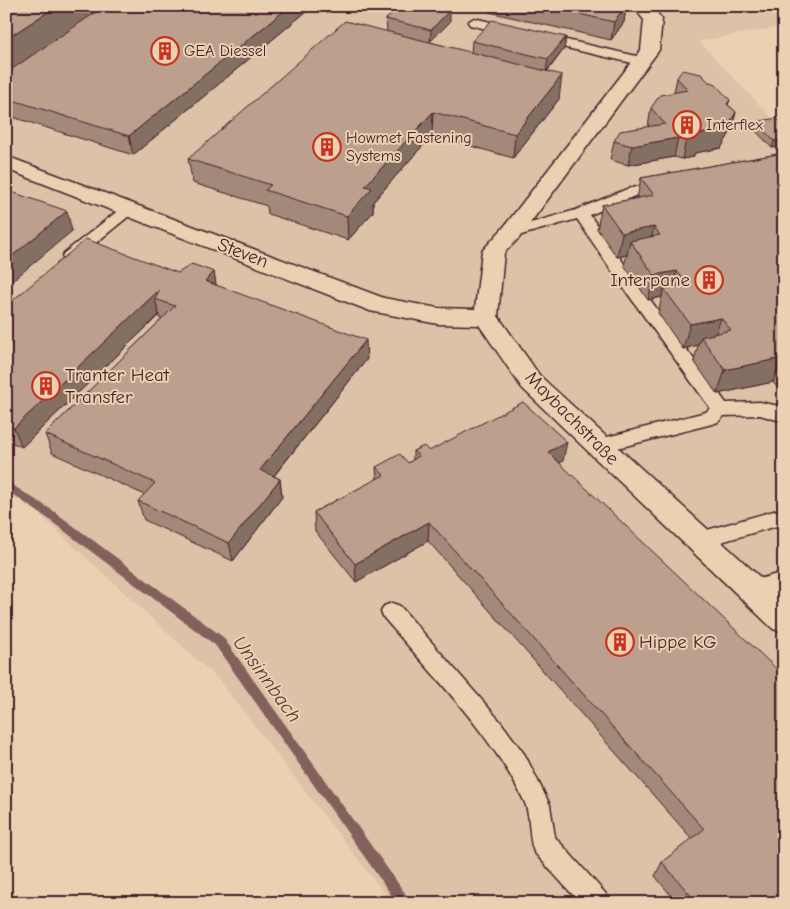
<svg xmlns="http://www.w3.org/2000/svg" width="790" height="909" font-family="'Comic Neue',sans-serif">
  <style>
    .built { fill: #dcc2a7 }
    .lines { fill: none; stroke-linecap: round; stroke-linejoin: round }
    .stream { fill: #84605c; fill-rule: evenodd }
    .lane-casing { stroke: #4a1f2b; stroke-width: 3 }
    .street-casing { stroke: #4a1f2b; stroke-width: 3 }
    .lane { fill: #e9d1b2; fill-rule: evenodd }
    .street { fill: #e9d1b2; fill-rule: evenodd }
    .wall { fill: #a28979; stroke: #4a1f2b }
    .shaded-wall { fill: #846f63; stroke: #4a1f2b }
    .building { fill: #bc9f8d; stroke: #4a1f2b }
    .labels { text-anchor: middle; dominant-baseline: central; stroke-width: 4; stroke-linejoin: round; paint-order: stroke }
    .far-poi-label { font-size: 16px; fill: #4a1f2b; stroke: #e9d1b2; text-anchor: start }
    .street-label { font-size: 19px; fill: #4a1f2b; stroke: #e9d1b2 }
    .poi-label { font-size: 19px; fill: #4a1f2b; stroke: #e9d1b2; text-anchor: start }
    .water-label { font-size: 20px; font-style: italic; fill: #5d353b; stroke: #e9d1b2 }
  </style>
  <rect width="100%" height="100%" fill="#e9d1b2"/>
  <filter id="ink" filterUnits="userSpaceOnUse"><feTurbulence type="fractalNoise" baseFrequency=".02" numOctaves="2"/><feDisplacementMap in="SourceGraphic" scale="10" xChannelSelector="R" yChannelSelector="G"/><feConvolveMatrix kernelMatrix="1 2 1 2 8 2 1 2 1" color-interpolation-filters="sRGB"/></filter>
  <g filter="url(#ink)">
    <path class="built" d="M 6,6 L 784,6 L 784,26 L 699,41 L 784,131 L 784,903 L 392,903 L 219,680 L 25,501 L 6,490 Z"/>
    <g class="lines">
      <path class="stream" d="M 6,481 L 55,512 L 223,637 L 412,903 L 397,903 L 215,645 L 47,518 L 6,490 Z"/>
      <defs>
        <g id="lane">
          <path d="M 474,18 L 515,28 L 517,31 L 511,35 L 470,25 L 468,22 Z"/>
          <path d="M 540,34 L 641,57 L 647,61 L 641,65 L 536,41 L 534,38 Z"/>
          <path d="M 663,181 L 668,182 L 670,185 L 668,188 L 637,195 L 590,215 L 632,275 L 726,403 L 760,402 L 783,407 L 784,422 L 760,415 L 724,416 L 718,422 L 712,424 L 598,453 L 591,451 L 589,446 L 591,441 L 706,412 L 710,408 L 708,405 L 620,283 L 577,219 L 511,238 L 506,236 L 503,233 L 506,230 L 576,210 L 627,189 Z"/>
          <path d="M 129,205 L 134,206 L 136,209 L 134,212 L 76,259 L 64,259 L 62,256 L 64,253 L 124,206 Z"/>
          <path d="M 784,508 L 784,524 L 700,548 L 693,546 L 690,540 L 693,534 Z"/>
          <path d="M 784,572 L 784,590 L 752,598 L 745,595 L 742,589 L 745,583 Z"/>
          <path d="M 392,603 L 400,606 L 500,721 L 525,755 L 550,805 L 555,837 L 606,894 L 610,903 L 580,903 L 534,852 C 528,837 531,818 525,803 C 493,735 433,676 384,618 L 381,612 L 384,606 Z"/>
        </g>
        <path id="street" d="M 633,6 L 651,6 L 662,19 L 659,50 L 519,238 L 504,253 L 498,316 L 540,376 L 784,599 L 784,632 L 773,629 L 522,388 L 479,325 L 438,324 L 370,311 L 6,169 L 6,156 L 384,298 L 438,308 L 475,309 L 482,251 L 503,228 L 641,50 L 644,20 Z"/>
      </defs>
      <use href="#lane" class="lane-casing"/>
      <use href="#street" class="street-casing"/>
      <use href="#lane" class="lane"/>
      <use href="#street" class="street"/>
    </g>
    <g class="wall">
      <path d="M 6,6 L 313,6 L 133,155 L 6,115 Z"/>
      <path d="M 489,6 L 626,6 L 624,22 L 611,40 L 489,12 Z"/>
      <path d="M 386,19 L 450,22 L 430,42 L 471,53 L 472,41 L 566,37 L 564,49 L 547,72 L 559,99 L 513,158 L 432,135 L 373,202 L 373,212 L 348,240 L 268,214 L 267,206 L 193,183 L 188,159 L 387,32 Z"/>
      <path d="M 677,78 L 709,82 L 730,100 L 728,105 L 736,112 L 731,131 L 721,148 L 695,153 L 693,157 L 682,159 L 674,157 L 628,165 L 610,160 L 614,141 L 648,127 L 651,108 L 674,92 Z"/>
      <path d="M 756,122 L 784,126 L 784,146 L 772,148 L 754,129 Z"/>
      <path d="M 784,153 L 784,396 L 773,382 L 717,394 L 694,361 L 698,345 L 683,349 L 658,313 L 662,297 L 648,300 L 624,265 L 627,255 L 617,257 L 597,229 L 602,205 L 637,198 L 641,178 Z"/>
      <path d="M 214,272 L 216,285 L 367,359 L 274,476 L 280,479 L 282,497 L 233,561 L 144,520 L 138,501 L 145,495 L 52,453 L 45,434 L 162,319 L 159,318 L 159,315 L 22,447 L 6,440 L 6,306 L 178,273 Z"/>
      <path d="M 413,451 L 563,461 L 560,463 L 784,903 L 677,903 L 655,876 L 662,862 L 692,839 L 428,541 L 356,582 L 315,531 L 314,512 L 377,479 L 376,467 L 408,463 L 413,460 Z"/>
    </g>
    <g class="shaded-wall">
      <path d="M 57,6 L 106,6 L 6,74 L 6,39 Z"/>
      <path d="M 290,6 L 313,6 L 133,155 L 129,136 Z"/>
      <path d="M 625,6 L 626,6 L 624,22 L 611,40 L 614,22 Z"/>
      <path d="M 450,10 L 450,22 L 430,42 L 431,30 Z"/>
      <path d="M 566,37 L 564,49 L 546,72 L 548,59 Z"/>
      <path d="M 562,75 L 559,99 L 513,158 L 515,134 Z"/>
      <path d="M 433,112 L 432,135 L 373,202 L 373,212 L 348,240 L 347,216 L 365,186 Z"/>
      <path d="M 736,112 L 731,131 L 721,148 L 695,153 L 693,157 L 682,159 L 686,140 Z"/>
      <path d="M 678,138 L 674,157 L 628,165 L 632,146 Z"/>
      <path d="M 784,139 L 784,146 L 772,148 L 774,141 Z"/>
      <path d="M 8,184 L 14,203 L 6,202 L 6,185 Z"/>
      <path d="M 67,211 L 72,231 L 6,286 L 6,261 Z"/>
      <path d="M 654,227 L 649,251 L 630,241 L 627,255 L 617,257 L 622,233 Z"/>
      <path d="M 677,271 L 671,295 L 664,289 L 662,297 L 648,300 L 654,275 Z"/>
      <path d="M 214,272 L 217,291 L 205,281 Z"/>
      <path d="M 159,290 L 155,299 L 159,315 L 22,447 L 14,428 Z"/>
      <path d="M 721,318 L 713,342 L 701,337 L 698,345 L 683,349 L 690,324 Z"/>
      <path d="M 366,340 L 367,359 L 263,489 L 260,470 Z"/>
      <path d="M 782,358 L 773,382 L 717,394 L 725,370 Z"/>
      <path d="M 567,442 L 563,461 L 545,471 L 548,452 Z"/>
      <path d="M 280,479 L 282,497 L 233,561 L 229,543 Z"/>
      <path d="M 429,522 L 428,541 L 356,582 L 355,564 Z"/>
    </g>
    <g class="building">
      <path d="M 6,6 L 57,6 L 6,39 Z"/>
      <path d="M 105,6 L 290,6 L 129,136 L 6,98 L 6,73 Z"/>
      <path d="M 400,6 L 417,10 L 420,6 L 435,6 L 450,10 L 431,30 L 386,19 Z"/>
      <path d="M 544,6 L 625,6 L 614,22 Z"/>
      <path d="M 492,20 L 566,37 L 548,59 L 472,41 Z"/>
      <path d="M 345,21 L 562,75 L 515,134 L 433,112 L 365,186 L 372,188 L 347,216 L 265,190 L 271,185 L 188,159 Z"/>
      <path d="M 682,70 L 701,74 L 709,82 L 714,83 L 730,100 L 727,104 L 736,112 L 726,129 L 700,134 L 697,138 L 686,140 L 678,138 L 632,146 L 614,141 L 620,131 L 665,124 L 651,108 L 660,95 L 688,90 L 677,78 Z"/>
      <path d="M 777,118 L 784,126 L 784,139 L 774,141 L 756,122 Z"/>
      <path d="M 784,153 L 784,359 L 782,358 L 725,370 L 701,337 L 731,330 L 721,318 L 690,324 L 664,289 L 687,284 L 677,271 L 654,275 L 630,241 L 660,235 L 654,227 L 622,233 L 602,205 L 654,195 L 641,178 Z"/>
      <path d="M 6,190 L 67,211 L 6,261 Z"/>
      <path d="M 86,239 L 178,273 L 192,264 L 214,272 L 205,281 L 366,340 L 260,470 L 280,479 L 229,543 L 138,501 L 155,483 L 45,434 L 175,306 L 155,299 L 159,290 L 14,428 L 6,424 L 6,306 Z"/>
      <path d="M 523,402 L 567,442 L 548,452 L 784,676 L 784,903 L 697,903 L 662,862 L 704,829 L 429,522 L 355,564 L 314,512 L 384,475 L 376,467 L 400,454 L 408,463 L 419,456 L 413,451 L 424,446 L 429,451 Z"/>
    </g>
  </g>
  <defs>
    <symbol id="building-ring" viewBox="-11 -11 22 22"><circle r="9.5" fill="#e9d1b2" stroke="#c8321e" stroke-width="1.5"/><path d="M-4-6H4V6H1V3H-1V6H-4ZM-2.5-4.3h1.7v1.8h-1.7ZM.8-4.3h1.7v1.8H.8ZM-2.5-1h1.7V.8h-1.7ZM.8-1h1.7V.8H.8Z" fill="#c8321e"/></symbol>
  </defs>
  <g fill-rule="evenodd">
    <use href="#building-ring" x="149" y="35" width="32" height="32"/>
    <use href="#building-ring" x="671" y="109" width="32" height="32"/>
    <use href="#building-ring" x="311" y="131" width="32" height="32"/>
    <use href="#building-ring" x="693" y="264" width="32" height="32"/>
    <use href="#building-ring" x="30" y="370" width="32" height="32"/>
    <use href="#building-ring" x="604" y="626" width="32" height="32"/>
  </g>
  <g class="labels">
    <g class="far-poi-label">
      <text x="184" y="51">GEA Diessel</text>
      <text x="706" y="125">Interflex</text>
      <text x="346" y="138">Howmet Fastening<tspan x="346" dy="18">Systems</tspan></text>
    </g>
    <g class="street-label">
      <text transform="translate(243 253) rotate(21)">Steven</text>
      <text transform="translate(572 418) rotate(45)">Maybachstraße</text>
    </g>
    <g class="poi-label">
      <text x="690" y="280" text-anchor="end">Interpane</text>
      <text x="65" y="375">Tranter Heat<tspan x="65" dy="22">Transfer</tspan></text>
      <text x="639" y="642">Hippe KG</text>
    </g>
    <g class="water-label">
      <text transform="translate(267 679) rotate(54)">Unsinnbach</text>
    </g>
  </g>
  <rect width="790" height="909" fill="none" stroke="#e9d1b2" stroke-width="25"/>
  <rect x="12" y="12" width="765" height="884" fill="none" stroke="#4a1f2b" stroke-width="2" filter="url(#ink)"/>
</svg>
